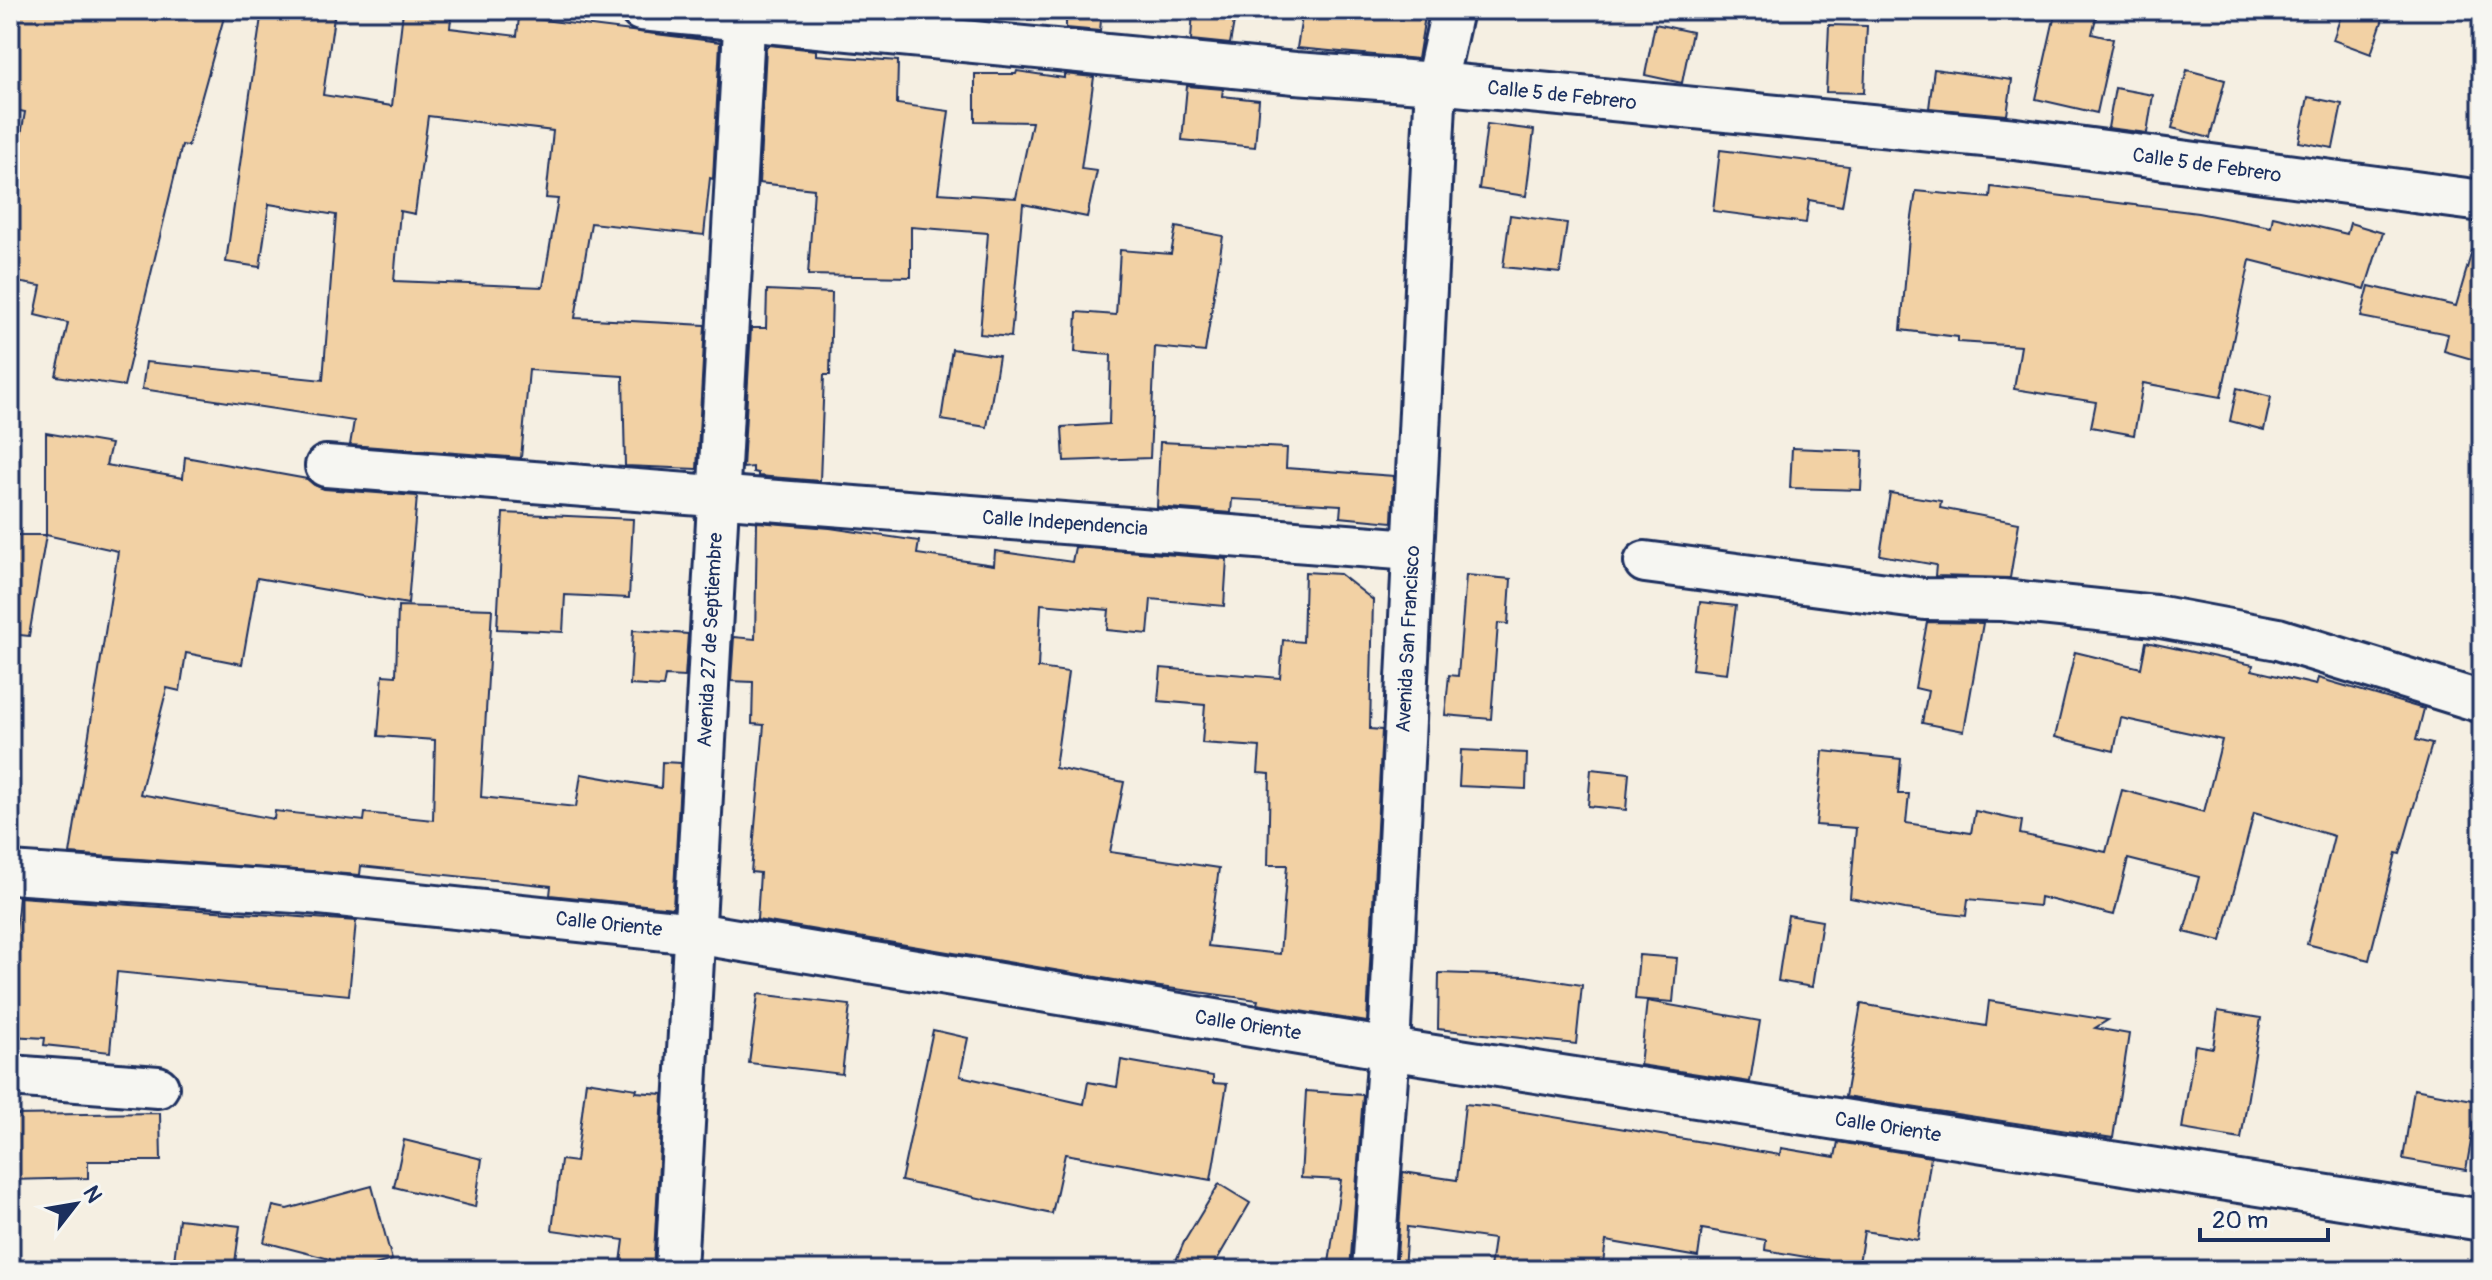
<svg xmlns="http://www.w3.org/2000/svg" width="2492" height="1280" font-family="Pangolin,sans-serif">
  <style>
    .building { fill: #f2d1a4; stroke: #1b2f5e; stroke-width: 2; fill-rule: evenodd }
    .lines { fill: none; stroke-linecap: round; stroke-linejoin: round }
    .minor-casing { stroke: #1b2f5e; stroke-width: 46 }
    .minor { stroke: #f6f6f2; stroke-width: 40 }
    .labels { text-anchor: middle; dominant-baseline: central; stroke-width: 8; stroke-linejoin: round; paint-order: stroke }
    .street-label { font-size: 20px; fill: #1b2f5e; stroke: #f6f6f2 }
  </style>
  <rect width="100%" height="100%" fill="#f5efe2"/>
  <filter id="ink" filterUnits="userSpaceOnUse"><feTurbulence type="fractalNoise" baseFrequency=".0125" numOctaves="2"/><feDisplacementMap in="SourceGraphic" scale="16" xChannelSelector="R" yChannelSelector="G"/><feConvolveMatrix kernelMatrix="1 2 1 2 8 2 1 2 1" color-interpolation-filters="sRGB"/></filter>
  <g filter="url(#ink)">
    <g class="building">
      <path d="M 10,10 L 226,10 L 188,146 L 182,145 L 124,386 L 56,376 L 68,323 L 35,315 L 41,286 L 10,281 L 10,198 L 25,112 L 10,109 Z"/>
      <path d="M 262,10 L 335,10 L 323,95 L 392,106 L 403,11 L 451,17 L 450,28 L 517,36 L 519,17 L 720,42 L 713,179 L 710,178 L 704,235 L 591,223 L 575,318 L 705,325 L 697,469 L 625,466 L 623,376 L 529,370 L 521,458 L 350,445 L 354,421 L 142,389 L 146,362 L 323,380 L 336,215 L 269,204 L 260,267 L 226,262 ZM 428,116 L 553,131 L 546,198 L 558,199 L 543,287 L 394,281 L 400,211 L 415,214 Z"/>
      <path d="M 1066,10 L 1102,10 L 1100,31 L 1066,28 Z"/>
      <path d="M 1193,10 L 1236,10 L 1230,44 L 1191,40 Z"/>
      <path d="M 1303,10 L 1426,10 L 1418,59 L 1297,48 Z"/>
      <path d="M 2056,10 L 2098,10 L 2092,34 L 2113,39 L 2097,113 L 2036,99 Z"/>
      <path d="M 2343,10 L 2386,10 L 2371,54 L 2333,40 Z"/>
      <path d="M 1655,24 L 1692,32 L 1682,83 L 1645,75 Z"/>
      <path d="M 1829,25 L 1867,26 L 1864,93 L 1826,92 Z"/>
      <path d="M 769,45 L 816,50 L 816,55 L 898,61 L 897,104 L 949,111 L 938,193 L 1016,198 L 1032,122 L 975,121 L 975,74 L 1016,74 L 1017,71 L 1064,78 L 1064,74 L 1094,77 L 1081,169 L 1097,171 L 1087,217 L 1023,204 L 1011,337 L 980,334 L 988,233 L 911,227 L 911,277 L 808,275 L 814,189 L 759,183 L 766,47 Z"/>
      <path d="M 1934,69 L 2012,80 L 2007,115 L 1929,108 Z"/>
      <path d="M 2187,70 L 2225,80 L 2210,138 L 2172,128 Z"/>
      <path d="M 1187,86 L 1223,89 L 1222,96 L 1259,100 L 1255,147 L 1182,140 Z"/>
      <path d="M 2115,88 L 2153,95 L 2147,133 L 2108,128 Z"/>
      <path d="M 2308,97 L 2342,104 L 2333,148 L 2299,142 Z"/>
      <path d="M 1487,124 L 1534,130 L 1526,196 L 1479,189 Z"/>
      <path d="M 1720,150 L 1849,166 L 1842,206 L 1809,200 L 1806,223 L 1713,211 Z"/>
      <path d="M 1991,187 L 2198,213 L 2271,227 L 2273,216 L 2347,234 L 2350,223 L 2383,233 L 2365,289 L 2250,260 L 2221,397 L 2143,383 L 2134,435 L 2091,427 L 2096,402 L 2014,389 L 2021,346 L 1958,342 L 1958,337 L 1901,330 L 1909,237 L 1916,191 L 1990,198 Z"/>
      <path d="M 1510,215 L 1567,223 L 1560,273 L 1503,267 Z"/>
      <path d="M 1176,227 L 1223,236 L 1205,352 L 1155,347 L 1150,458 L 1064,461 L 1062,427 L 1109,424 L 1111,355 L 1075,352 L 1077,312 L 1116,315 L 1120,250 L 1171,254 Z"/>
      <path d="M 2472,251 L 2482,252 L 2482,362 L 2444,351 L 2448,334 L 2361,317 L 2369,286 L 2456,306 Z"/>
      <path d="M 767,290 L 832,293 L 830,375 L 824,375 L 820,481 L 758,476 L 758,473 L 753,472 L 753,467 L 743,468 L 751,328 L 766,328 Z"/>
      <path d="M 952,349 L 999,356 L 987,427 L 941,420 Z"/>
      <path d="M 2237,388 L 2271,397 L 2264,430 L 2230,421 Z"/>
      <path d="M 46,433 L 111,444 L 106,465 L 183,478 L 185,457 L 307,479 L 314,485 L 324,489 L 417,496 L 408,604 L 257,578 L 242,664 L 186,653 L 180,691 L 167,688 L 140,794 L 274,819 L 275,811 L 364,821 L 365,813 L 433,820 L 435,740 L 378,736 L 383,675 L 396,676 L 398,606 L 492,609 L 481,797 L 576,807 L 581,774 L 661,788 L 662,762 L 681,763 L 673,908 L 550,895 L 551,886 L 361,866 L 360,875 L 70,854 L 118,551 L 46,535 Z"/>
      <path d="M 1160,442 L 1287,448 L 1286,468 L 1394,476 L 1392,522 L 1340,517 L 1341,505 L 1232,499 L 1231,513 L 1157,507 Z"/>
      <path d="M 1792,448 L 1863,451 L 1861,490 L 1790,488 Z"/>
      <path d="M 1890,493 L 1941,501 L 1940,508 L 2019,523 L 2010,578 L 1935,576 L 1936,565 L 1880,555 Z"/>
      <path d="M 503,513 L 633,519 L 629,598 L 565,595 L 563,632 L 497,629 Z"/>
      <path d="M 757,522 L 830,528 L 919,541 L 917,554 L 994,565 L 995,551 L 1072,562 L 1075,547 L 1227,559 L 1224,606 L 1151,599 L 1148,634 L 1107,630 L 1109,610 L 1041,604 L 1038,668 L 1068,672 L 1055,768 L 1124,782 L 1110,852 L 1219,868 L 1208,946 L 1280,954 L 1287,865 L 1268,865 L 1270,774 L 1258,773 L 1260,747 L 1202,743 L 1205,705 L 1158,701 L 1161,668 L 1280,678 L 1283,640 L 1303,642 L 1305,572 L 1340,574 L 1373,600 L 1370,729 L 1382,730 L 1367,1022 L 1257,1004 L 1258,1000 L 1138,984 L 757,920 L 760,873 L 751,872 L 764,725 L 752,724 L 753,682 L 731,681 L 734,637 L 755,639 Z"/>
      <path d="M 10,535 L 46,535 L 29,636 L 10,634 Z"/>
      <path d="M 1466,575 L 1511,579 L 1508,624 L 1498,623 L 1491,719 L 1445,715 L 1449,675 L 1458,676 Z"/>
      <path d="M 1700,602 L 1736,606 L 1727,673 L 1692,669 Z"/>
      <path d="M 1927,622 L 1983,623 L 1964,731 L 1922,723 L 1928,691 L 1915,688 Z"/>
      <path d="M 633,630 L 688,634 L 685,677 L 665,676 L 663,687 L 630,685 Z"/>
      <path d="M 2146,642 L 2253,665 L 2252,670 L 2316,685 L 2318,678 L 2424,709 L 2416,740 L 2432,744 L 2400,854 L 2396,853 L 2369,960 L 2307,944 L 2334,836 L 2254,813 L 2221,941 L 2184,932 L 2199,877 L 2128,859 L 2114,915 L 2040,897 L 2039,906 L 1968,899 L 1966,916 L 1905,909 L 1850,898 L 1856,828 L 1816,825 L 1823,751 L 1901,759 L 1898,794 L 1909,794 L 1906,823 L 1971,833 L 1975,811 L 2022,821 L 2020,834 L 2106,852 L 2122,790 L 2204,812 L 2222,740 L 2121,718 L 2114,751 L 2055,737 L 2075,652 L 2141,668 Z"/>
      <path d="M 1461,750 L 1527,753 L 1526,789 L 1459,786 Z"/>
      <path d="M 1591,769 L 1629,773 L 1626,810 L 1588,806 Z"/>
      <path d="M 19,897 L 356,921 L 349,995 L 117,972 L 110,1052 L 44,1045 L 45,1038 L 10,1036 L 10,973 L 12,974 Z"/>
      <path d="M 1788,915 L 1822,921 L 1812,987 L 1778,981 Z"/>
      <path d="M 1639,955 L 1677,958 L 1673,1002 L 1635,999 Z"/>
      <path d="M 1439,973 L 1525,976 L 1582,985 L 1576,1044 L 1438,1029 Z"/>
      <path d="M 758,994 L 850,1005 L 842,1074 L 749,1063 Z"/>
      <path d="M 1647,1001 L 1760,1021 L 1750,1082 L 1640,1065 Z"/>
      <path d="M 1989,1001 L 2108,1020 L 2095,1028 L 2129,1034 L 2113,1138 L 1845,1097 L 1861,1004 L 1986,1026 Z"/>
      <path d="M 2218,1011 L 2261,1018 L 2241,1139 L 2182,1129 L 2195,1045 L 2213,1048 Z"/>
      <path d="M 933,1030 L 968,1038 L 960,1076 L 1084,1104 L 1088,1082 L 1117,1087 L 1121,1060 L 1213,1076 L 1213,1083 L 1227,1084 L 1211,1180 L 1065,1154 L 1052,1214 L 901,1181 Z"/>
      <path d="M 586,1081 L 637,1089 L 636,1092 L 663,1094 L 653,1270 L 620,1270 L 624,1240 L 552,1230 L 561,1160 L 576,1162 Z"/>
      <path d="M 2414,1089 L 2478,1101 L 2466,1170 L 2403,1159 Z"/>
      <path d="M 1306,1091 L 1363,1095 L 1350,1270 L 1328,1270 L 1341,1180 L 1301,1178 Z"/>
      <path d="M 1465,1104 L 1494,1107 L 1780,1155 L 1781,1148 L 1835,1157 L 1838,1142 L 1931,1157 L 1918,1240 L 1864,1231 L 1858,1270 L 1822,1270 L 1824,1260 L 1765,1250 L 1766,1240 L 1702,1229 L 1698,1257 L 1606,1241 L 1602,1270 L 1507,1270 L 1490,1268 L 1494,1239 L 1407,1227 L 1404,1270 L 1396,1270 L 1403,1172 L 1457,1180 Z"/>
      <path d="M 160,1113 L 161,1161 L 88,1161 L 88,1178 L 10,1180 L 10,1115 Z"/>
      <path d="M 404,1140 L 482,1159 L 475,1207 L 394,1187 Z"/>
      <path d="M 1219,1184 L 1250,1203 L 1211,1270 L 1172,1270 L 1184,1242 Z"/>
      <path d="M 372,1186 L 392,1260 L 356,1270 L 333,1270 L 330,1259 L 264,1242 L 273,1206 L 287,1209 Z"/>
      <path d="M 179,1219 L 240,1226 L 234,1270 L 173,1270 Z"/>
    </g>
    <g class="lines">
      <defs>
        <g id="minor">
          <path d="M 641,10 L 1295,73 L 1436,83 L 2015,139 L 2482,201"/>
          <path d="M 326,466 L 1412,550"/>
          <path d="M 1645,562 L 1925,599 L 2002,600 L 2155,616 L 2278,639 L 2482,702"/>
          <path d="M 10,873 L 310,893 L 695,933 L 1389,1049 L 2482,1220"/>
          <path d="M 10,1076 L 158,1087"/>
          <path d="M 676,1270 L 745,10"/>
          <path d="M 1373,1270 L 1389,1049 L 1436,83 L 1452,10"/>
        </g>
      </defs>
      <use href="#minor" class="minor-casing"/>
      <use href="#minor" class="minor"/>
    </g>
  </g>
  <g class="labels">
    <g class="street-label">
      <text transform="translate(1562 95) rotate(6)">Calle 5 de Febrero</text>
      <text transform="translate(2207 165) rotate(8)">Calle 5 de Febrero</text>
      <text transform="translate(1065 523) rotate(4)">Calle Independencia</text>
      <text transform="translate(1408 639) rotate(-87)">Avenida San Francisco</text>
      <text transform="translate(710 640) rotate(-87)">Avenida 27 de Septiembre</text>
      <text transform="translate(609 924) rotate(6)">Calle Oriente</text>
      <text transform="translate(1248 1025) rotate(9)">Calle Oriente</text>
      <text transform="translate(1888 1127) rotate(9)">Calle Oriente</text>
    </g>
  </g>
  <rect width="2492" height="1280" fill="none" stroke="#f6f6f2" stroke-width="40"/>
  <rect x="20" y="20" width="2452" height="1240" fill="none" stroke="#1b2f5e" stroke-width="3" filter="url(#ink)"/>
  <g transform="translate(76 1204) rotate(59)" stroke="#f6f6f2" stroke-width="6" paint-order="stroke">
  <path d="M0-6L14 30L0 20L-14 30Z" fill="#1b2f5e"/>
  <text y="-12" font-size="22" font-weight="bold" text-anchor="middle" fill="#1b2f5e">N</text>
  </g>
  <path d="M2200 1228v12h128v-12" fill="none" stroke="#1b2f5e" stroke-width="4"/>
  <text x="2212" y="1228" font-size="24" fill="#1b2f5e" stroke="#f6f6f2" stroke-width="6" paint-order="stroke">20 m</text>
</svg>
